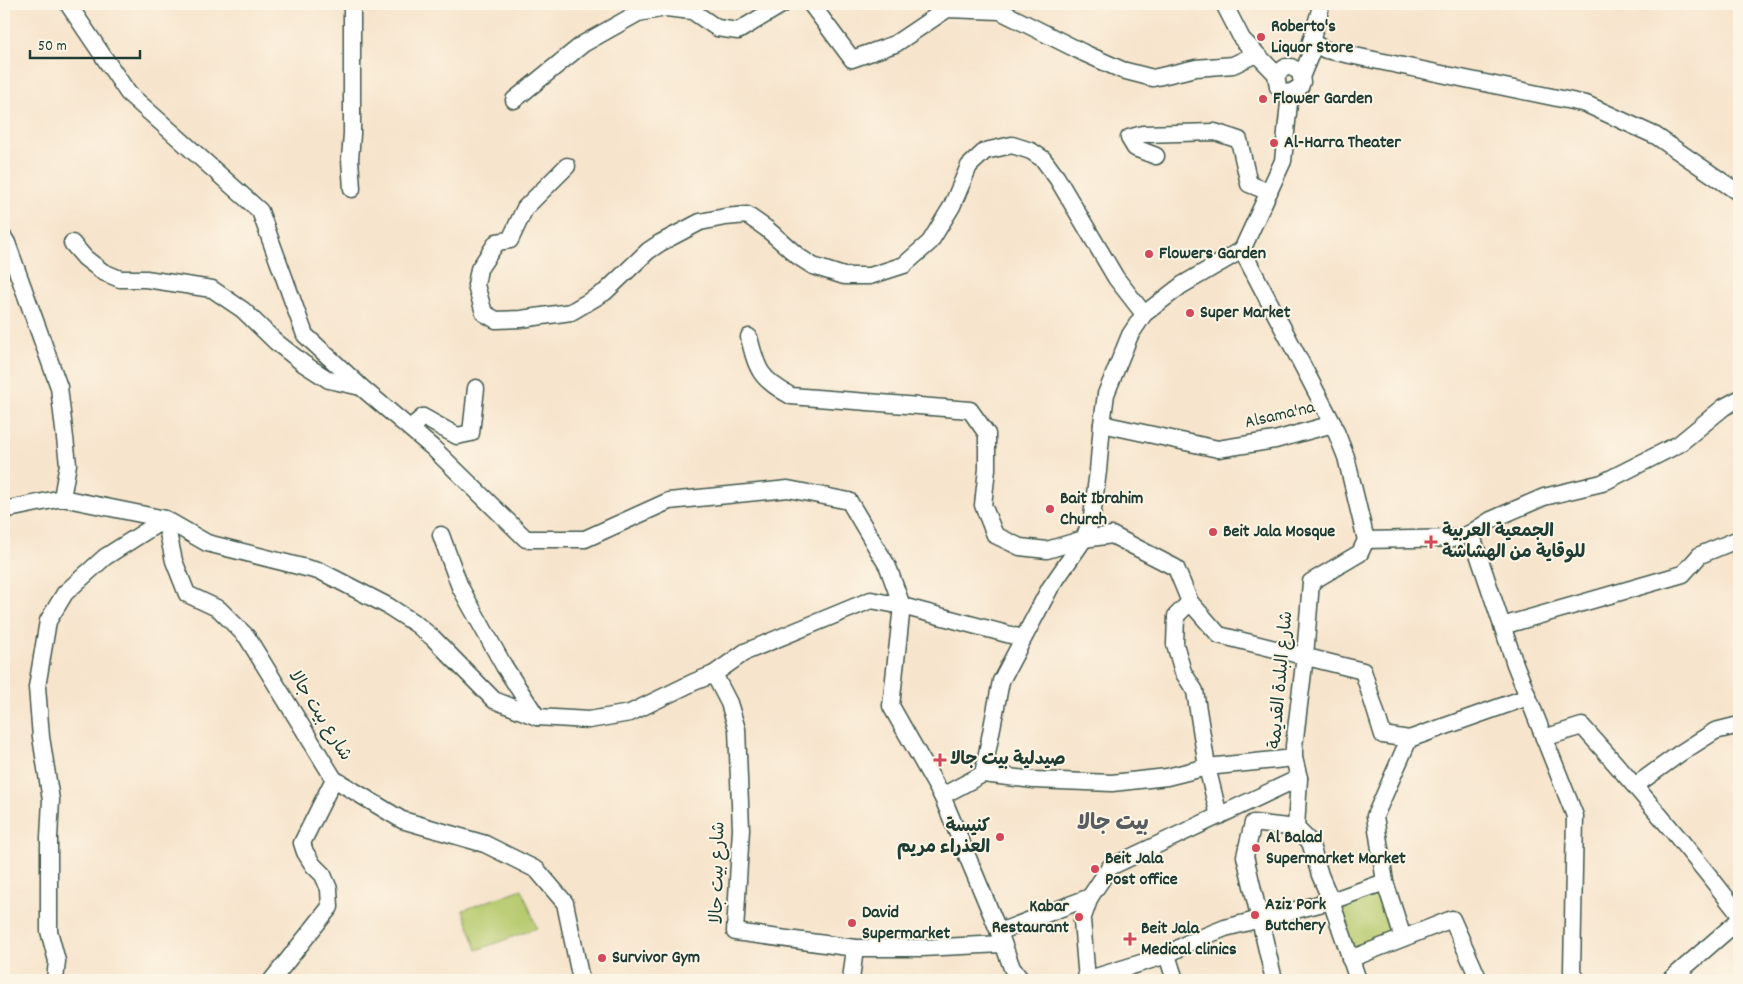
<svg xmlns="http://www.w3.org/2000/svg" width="1743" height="984" font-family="Dekko,'Playpen Sans Arabic',sans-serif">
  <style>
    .green { fill: #b7cb6f; stroke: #6b8452 }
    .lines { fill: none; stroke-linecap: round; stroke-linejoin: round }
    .minor-casing { stroke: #3f564b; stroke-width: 19 }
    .minor { stroke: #fff; stroke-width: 16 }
    .poi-dot { fill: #d1495b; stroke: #fcf5e5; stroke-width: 2 }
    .labels { text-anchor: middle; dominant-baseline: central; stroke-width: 4; stroke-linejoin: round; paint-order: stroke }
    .poi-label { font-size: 18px; font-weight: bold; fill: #1f3d34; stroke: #fcf5e5; text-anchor: start }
    .street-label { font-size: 18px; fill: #1f3d34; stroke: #fcf5e5 }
    .district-label { font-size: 22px; font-weight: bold; fill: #595d62; stroke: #fcf5e5 }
  </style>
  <rect width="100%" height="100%" fill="#fcf5e5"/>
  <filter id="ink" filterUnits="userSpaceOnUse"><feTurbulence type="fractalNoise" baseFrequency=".02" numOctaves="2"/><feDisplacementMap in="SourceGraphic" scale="10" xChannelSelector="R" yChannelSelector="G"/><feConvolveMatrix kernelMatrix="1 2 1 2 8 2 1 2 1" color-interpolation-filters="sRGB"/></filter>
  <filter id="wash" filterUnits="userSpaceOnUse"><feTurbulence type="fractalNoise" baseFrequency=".0096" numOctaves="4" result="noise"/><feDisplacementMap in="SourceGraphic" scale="20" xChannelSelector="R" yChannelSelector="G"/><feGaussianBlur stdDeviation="1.12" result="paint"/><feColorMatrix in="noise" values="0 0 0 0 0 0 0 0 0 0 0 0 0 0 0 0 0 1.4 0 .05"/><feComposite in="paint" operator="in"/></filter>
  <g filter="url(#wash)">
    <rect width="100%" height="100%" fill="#f7e4cc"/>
    <g class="green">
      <path d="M 1385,882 L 1403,938 L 1350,959 L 1331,901 Z"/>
      <path d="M 522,889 L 537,928 L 477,950 L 463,910 Z"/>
    </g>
  </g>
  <g filter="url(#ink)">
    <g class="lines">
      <defs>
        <g id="minor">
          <path d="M 68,4 L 128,93 L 260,211 L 305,335 L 361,387 L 433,448 L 526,539 L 585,539 L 669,501 L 788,489 L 849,501 L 888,567 L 902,606 L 891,706 L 942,796"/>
          <path d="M 811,4 L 852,59 L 895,44 L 947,9 L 1000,11 L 1084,53 L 1122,70 L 1153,78 L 1196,68 L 1233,65 L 1256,54"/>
          <path d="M 1224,4 L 1242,39 L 1276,74 L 1278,87 L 1282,91 L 1290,93 L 1300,87 L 1302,82 L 1300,72 L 1291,67 L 1286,67 L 1276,74"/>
          <path d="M 1311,42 L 1326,50 L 1586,104 L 1656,136 L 1739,193"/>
          <path d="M 1301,77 L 1311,53 L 1311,42 L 1320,10 L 1319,4"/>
          <path d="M 514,100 L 583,44 L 638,13 L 666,8 L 692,11 L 717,28 L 738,31 L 783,4"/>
          <path d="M 1156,156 L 1135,148 L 1129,138 L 1143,134 L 1215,132 L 1239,140 L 1249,184 L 1269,192"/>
          <path d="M 567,166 L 525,208 L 510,240 L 497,242 L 479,269 L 476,285 L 484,313 L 496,320 L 521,319 L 571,312 L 605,292 L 648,251 L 660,243 L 700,222 L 725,217 L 747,215 L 767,229 L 799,257 L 813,266 L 844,276 L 870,276 L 904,265 L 930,242 L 952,206 L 969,166 L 985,151 L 1012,145 L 1031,151 L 1043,159 L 1057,178 L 1116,278 L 1144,314"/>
          <path d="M 352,189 L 350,159 L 352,134 L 352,4"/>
          <path d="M 4,238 L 7,243 L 59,387 L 68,464 L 62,498"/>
          <path d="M 72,243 L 85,258 L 103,272 L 120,279 L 146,279 L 212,289 L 243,310 L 276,342 L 304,364 L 329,380 L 361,387"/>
          <path d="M 749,337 C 757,370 760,379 791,396 L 970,410 L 987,434 L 987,469 L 983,505 L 995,535 L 1020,547 L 1047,550 L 1084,539 L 1112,535 L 1176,568 L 1190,602 L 1219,635 L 1363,671 L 1383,735 L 1409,739 L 1375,816 L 1385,882 L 1403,938"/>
          <path d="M 1102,424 L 1218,449 L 1275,440 L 1333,424 L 1242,250"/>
          <path d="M 1333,424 L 1346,457 L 1366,540 L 1458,538 L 1471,533 L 1491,520 L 1544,497 L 1602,483 L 1679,444 L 1724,407 L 1739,399"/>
          <path d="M 410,428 L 423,417 L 457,436 L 471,433 L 476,388"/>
          <path d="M 4,510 L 62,498 L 165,519 L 207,543 L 322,572 L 388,606 L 416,624 L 433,638 L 494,700 L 537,717 L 589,720 L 630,713 L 694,682 L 714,674 L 745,652 L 871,600 L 902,606 L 1022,638"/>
          <path d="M 1471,533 L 1515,664 L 1575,816 L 1572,971 L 1577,980"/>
          <path d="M 441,535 L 460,587 L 504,666 L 537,717"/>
          <path d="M 1190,602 L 1176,616 L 1175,644 L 1183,672 L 1195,691 L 1207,767 L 1219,816"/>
          <path d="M 1502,626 L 1683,574 L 1700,555 L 1739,539"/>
          <path d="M 714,674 L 729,703 L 737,729 L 741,829 L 735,932 L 855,948 L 922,948 L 1002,944"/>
          <path d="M 1544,738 L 1582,726 C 1637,787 1689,849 1739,914"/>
          <path d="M 1409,739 L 1528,697"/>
          <path d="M 983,774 L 1034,780 L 1112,783 L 1167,777 L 1207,767 L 1294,758"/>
          <path d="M 1636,785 L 1679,754 L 1715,731 L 1739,725"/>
          <path d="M 1296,828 L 1310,842 L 1320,875 L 1331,901 L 1358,980"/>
          <path d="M 999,932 L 1090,897"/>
          <path d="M 1350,959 L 1452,919 L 1479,980"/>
          <path d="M 55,980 L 57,961 L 49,931 L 49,838 L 51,800 L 41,737 L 37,687 L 48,621 L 65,593 L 105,557 L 165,519 L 174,561 L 187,594 L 219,609 L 247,637 L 334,779 L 402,820 L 485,844 L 537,870 L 565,903 L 581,980"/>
          <path d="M 272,980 L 330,907 L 329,889 L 323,875 L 313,865 L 305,852 L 302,843 L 334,779"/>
          <path d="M 851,980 L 855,948"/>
          <path d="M 1021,980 L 1012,968 L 999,932 L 942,796 L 983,774 L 1001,681 L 1050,588 L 1084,539 L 1092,517 L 1098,471 L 1102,424 L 1106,394 L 1130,335 L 1144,314 L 1182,285 L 1242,250 L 1283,161 L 1290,93"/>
          <path d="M 1086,980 L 1167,955"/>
          <path d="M 1087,980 L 1082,920 L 1090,897 L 1110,867 L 1299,778"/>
          <path d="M 1175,980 L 1167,955 L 1188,943 L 1225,928 L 1331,901 L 1385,882"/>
          <path d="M 1274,980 L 1245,856 L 1253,823 L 1296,828 L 1299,778 L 1294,758 L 1294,746 L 1305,656 L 1311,582 L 1360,553 L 1366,540"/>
          <path d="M 1670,980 L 1739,920"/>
        </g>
      </defs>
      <use href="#minor" class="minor-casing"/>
      <use href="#minor" class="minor"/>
    </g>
  </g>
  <g class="poi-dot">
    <circle cx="1261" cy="37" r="5"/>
    <circle cx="1263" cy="99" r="5"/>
    <circle cx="1274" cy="143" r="5"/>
    <circle cx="1149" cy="254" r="5"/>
    <circle cx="1190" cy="313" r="5"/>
    <circle cx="1050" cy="509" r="5"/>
    <circle cx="1213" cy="532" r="5"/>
    <path d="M1428.5 534.5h5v5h5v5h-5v5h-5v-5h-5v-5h5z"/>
    <path d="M937.5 752.5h5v5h5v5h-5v5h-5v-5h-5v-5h5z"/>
    <circle cx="1000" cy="837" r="5"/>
    <circle cx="1256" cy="848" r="5"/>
    <circle cx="1095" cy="869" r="5"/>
    <circle cx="1255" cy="915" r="5"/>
    <circle cx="1079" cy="917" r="5"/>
    <circle cx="852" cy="923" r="5"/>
    <path d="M1127.5 931.5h5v5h5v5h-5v5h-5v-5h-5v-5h5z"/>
    <circle cx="602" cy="958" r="5"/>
  </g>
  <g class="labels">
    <g class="poi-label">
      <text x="1271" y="27">Roberto's<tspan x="1271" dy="21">Liquor Store</tspan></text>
      <text x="1273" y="99">Flower Garden</text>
      <text x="1284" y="143">Al-Harra Theater</text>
      <text x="1159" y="254">Flowers Garden</text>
      <text x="1200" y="313">Super Market</text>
      <text x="1060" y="499">Bait Ibrahim<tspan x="1060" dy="21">Church</tspan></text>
      <text x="1223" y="532">Beit Jala Mosque</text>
      <text x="1442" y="532">الجمعية العربية<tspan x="1442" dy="21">للوقاية من الهشاشة</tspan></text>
      <text x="950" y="760">صيدلية بيت جالا</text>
      <text x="990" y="827" text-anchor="end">كنيسة<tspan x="990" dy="21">العذراء مريم</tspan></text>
      <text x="1266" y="838">Al Balad<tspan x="1266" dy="21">Supermarket Market</tspan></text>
      <text x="1105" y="859">Beit Jala<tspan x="1105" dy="21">Post office</tspan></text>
      <text x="1265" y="905">Aziz Pork<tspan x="1265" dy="21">Butchery</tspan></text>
      <text x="1069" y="907" text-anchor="end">Kabar<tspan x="1069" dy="21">Restaurant</tspan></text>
      <text x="862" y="913">David<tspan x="862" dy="21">Supermarket</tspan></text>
      <text x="1141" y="929">Beit Jala<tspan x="1141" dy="21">Medical clinics</tspan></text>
      <text x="612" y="958">Survivor Gym</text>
    </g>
    <g class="street-label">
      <text transform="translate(1280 416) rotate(-13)">Alsama'na</text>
      <text transform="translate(1282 680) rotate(-85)">شارع البلدة القديمة</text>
      <text transform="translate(319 716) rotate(58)">شارع بيت جالا</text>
      <text transform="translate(719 873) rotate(-89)">شارع بيت جالا</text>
    </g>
    <g class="district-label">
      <text x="1113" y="824">بيت جالا</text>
    </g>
  </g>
  <rect width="1743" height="984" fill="none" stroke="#fcf5e5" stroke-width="20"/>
  <path d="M30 50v8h110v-8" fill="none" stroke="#1f3d34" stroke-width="2.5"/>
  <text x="38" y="50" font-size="15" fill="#1f3d34" stroke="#fcf5e5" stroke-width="4" paint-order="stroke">50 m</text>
</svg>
